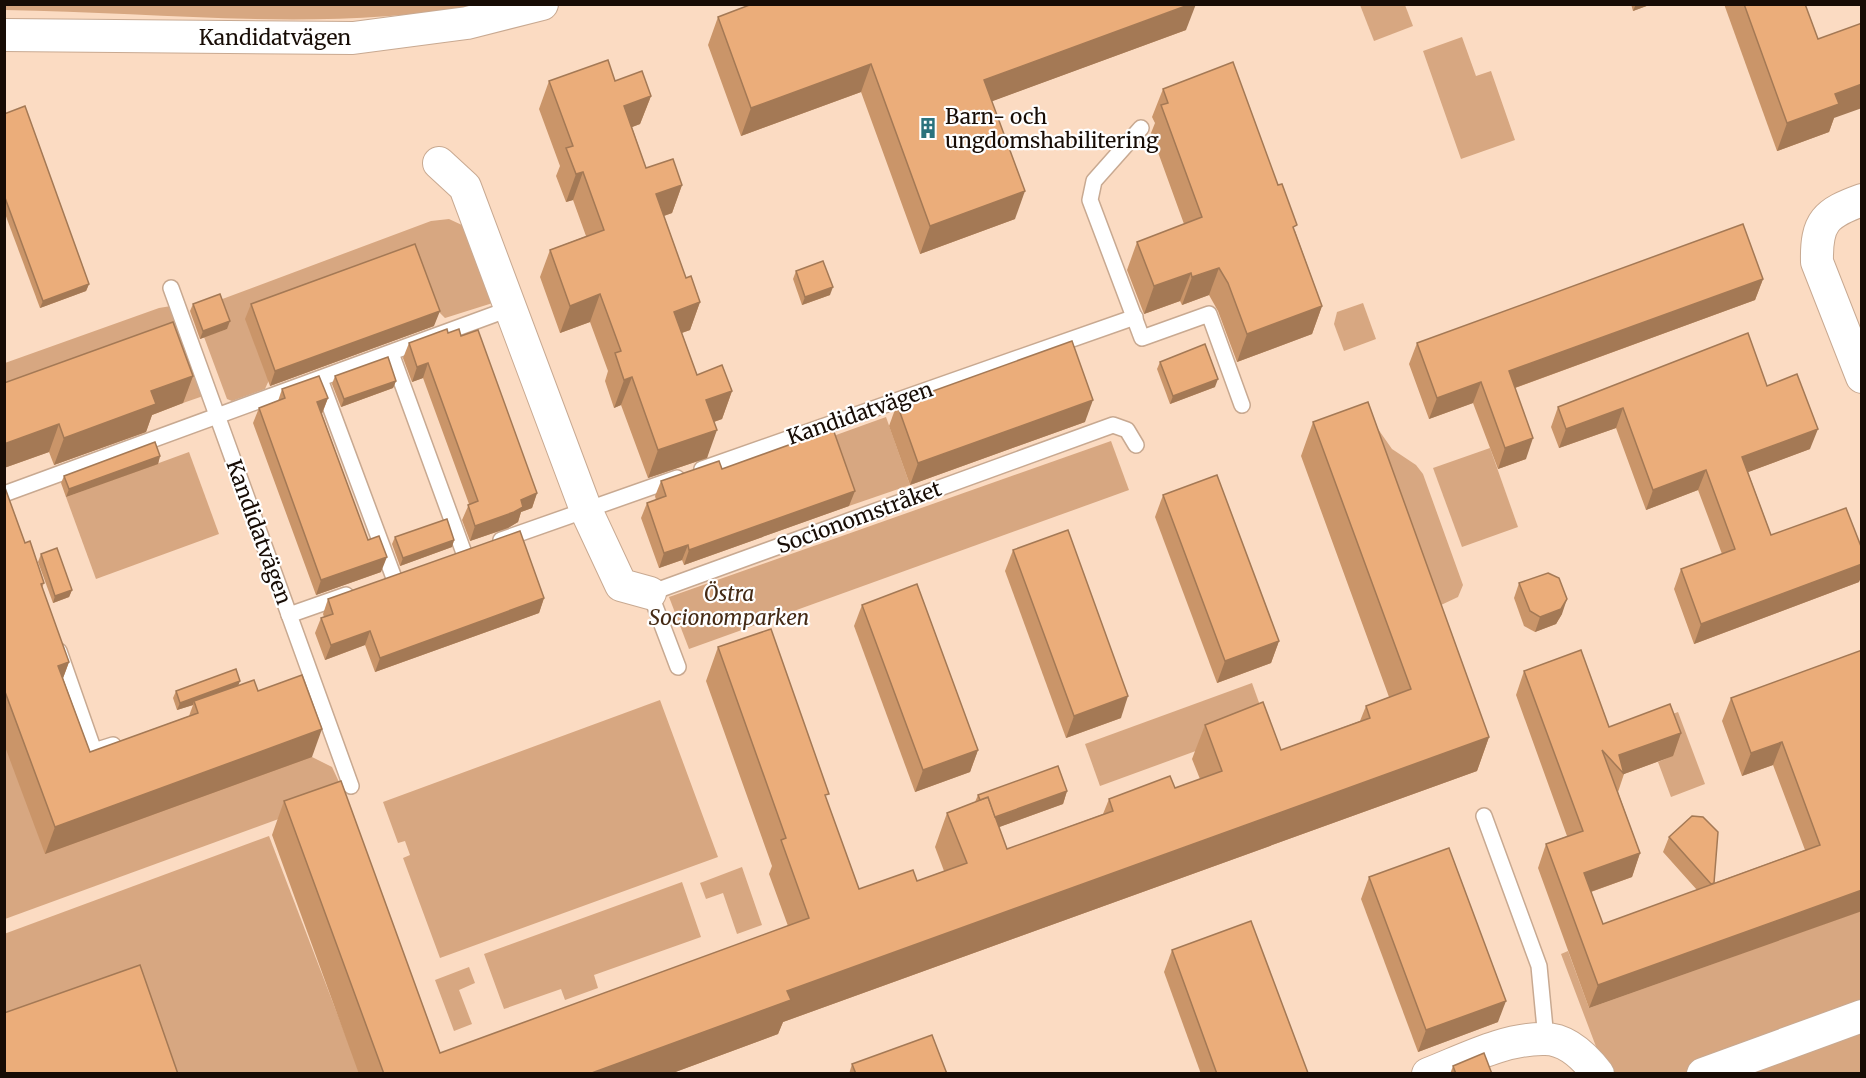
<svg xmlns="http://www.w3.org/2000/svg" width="1866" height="1078" font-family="Merriweather,serif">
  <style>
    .green { fill: #d7a781 }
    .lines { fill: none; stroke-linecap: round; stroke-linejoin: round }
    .service-casing { stroke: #c8a991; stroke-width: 18 }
    .minor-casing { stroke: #c8a991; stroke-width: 34 }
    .service { stroke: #fff; stroke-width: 15 }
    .minor { stroke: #fff; stroke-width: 32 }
    .wall { fill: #ca9569 }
    .shaded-wall { fill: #a47955 }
    .building { fill: #ebad7a; stroke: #a47955; stroke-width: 1.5 }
    .labels { text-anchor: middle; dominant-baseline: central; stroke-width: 4.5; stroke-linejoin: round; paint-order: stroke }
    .street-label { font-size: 21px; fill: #170c05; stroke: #fff }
    .poi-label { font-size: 21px; fill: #170c05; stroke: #fff; text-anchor: start }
    .park-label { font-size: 21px; font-style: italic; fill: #442a14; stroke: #fff }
  </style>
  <rect width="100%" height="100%" fill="#fbdbc2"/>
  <g class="green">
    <path d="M 5,4 L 478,5 C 322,33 162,12 5,10 Z"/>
    <path d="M 1360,5 L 1405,5 L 1413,26 L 1374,41 Z"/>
    <path d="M 1462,37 L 1476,76 L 1491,71 L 1515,140 L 1461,159 L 1423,51 Z"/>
    <path d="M 449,219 L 464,226 L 499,301 L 445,318 L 438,311 L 269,380 L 265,389 L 232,401 L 227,399 L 204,337 L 227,329 L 217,301 L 431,221 Z"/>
    <path d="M 1363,303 L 1376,339 L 1344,351 L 1334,324 L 1337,312 Z"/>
    <path d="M 177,305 L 209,394 L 183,403 L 163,350 L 5,407 L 5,363 L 159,308 Z"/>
    <path d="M 886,417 L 910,485 L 849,506 L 825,439 Z"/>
    <path d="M 1378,429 L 1392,449 L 1416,465 L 1423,474 L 1463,585 L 1458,597 L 1441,605 L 1430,602 L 1355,436 Z"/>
    <path d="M 1111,441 L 1129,490 L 689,649 L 669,597 Z"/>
    <path d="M 1490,448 L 1518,527 L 1462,547 L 1433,468 Z"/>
    <path d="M 189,452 L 219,534 L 96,579 L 66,497 Z"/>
    <path d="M 1252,683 L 1267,725 L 1100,786 L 1085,744 Z"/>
    <path d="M 660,700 L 718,857 L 440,958 L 403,858 L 410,855 L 405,841 L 398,843 L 383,802 Z"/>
    <path d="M 1678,712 L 1705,784 L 1671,797 L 1658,762 L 1672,756 L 1659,719 Z"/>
    <path d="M 4,744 L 312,757 L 332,767 L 340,784 L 295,813 L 5,919 Z"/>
    <path d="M 269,836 L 360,1073 L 5,1073 L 4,934 Z"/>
    <path d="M 742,867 L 762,925 L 737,934 L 723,893 L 706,899 L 700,883 Z"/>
    <path d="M 682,882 L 701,937 L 594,975 L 598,988 L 565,1000 L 561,989 L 504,1009 L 484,954 Z"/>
    <path d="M 1861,911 L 1861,1073 L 1606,1073 L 1561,954 L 1568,951 L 1589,1008 Z"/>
    <path d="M 469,967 L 475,983 L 459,990 L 472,1024 L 454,1031 L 435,980 Z"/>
  </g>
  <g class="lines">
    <defs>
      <g id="service">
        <path d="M 1141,128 L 1094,181 L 1090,200 L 1142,338 L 1209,314 L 1242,405"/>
        <path d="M 171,288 L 351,786"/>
        <path d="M 391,353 L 464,553"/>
        <path d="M 321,382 L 394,578"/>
        <path d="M 702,469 L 1135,317"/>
        <path d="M 4,494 L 509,309"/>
        <path d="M 501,540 L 677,478"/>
        <path d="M 289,615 L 346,595"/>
        <path d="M 59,651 L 94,751 L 113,745"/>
        <path d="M 678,667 L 650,593 L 1113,425 L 1127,430 L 1136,445"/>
        <path d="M 1484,816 L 1539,966 L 1546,1039"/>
      </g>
      <g id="minor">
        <path d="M 4,35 L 353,38 L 467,23 L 542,4"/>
        <path d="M 439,163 L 465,187 L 586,510 L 621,585 L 650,593"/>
        <path d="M 1862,200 C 1826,213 1816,221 1817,262 L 1862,377"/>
        <path d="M 1428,1074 C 1464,1060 1505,1038 1545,1039 C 1567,1039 1585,1057 1598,1074"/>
        <path d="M 1703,1074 L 1862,1016"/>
      </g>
    </defs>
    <use href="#service" class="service-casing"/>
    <use href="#minor" class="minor-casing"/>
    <use href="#service" class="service"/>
    <use href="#minor" class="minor"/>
  </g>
  <g class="wall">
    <path d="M 1631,4 L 1652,4 L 1633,11 Z"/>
    <path d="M 1724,4 L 1805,4 L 1834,118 L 1829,132 L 1777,151 Z"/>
    <path d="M 718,17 L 1186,30 L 992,101 L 1015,219 L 920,254 L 861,92 L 741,136 L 708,45 Z"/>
    <path d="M 549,81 L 615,81 L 651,96 L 640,124 L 632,127 L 646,168 L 682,185 L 672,213 L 664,216 L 686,278 L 700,302 L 690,330 L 682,333 L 697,375 L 732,391 L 722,419 L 714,422 L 707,458 L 648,478 L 621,405 L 614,408 L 605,381 L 608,371 L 590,322 L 560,333 L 540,277 L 550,250 L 586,236 L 573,200 L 566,202 L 556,176 L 560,166 L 539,109 Z"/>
    <path d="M 1163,89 L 1295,231 L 1322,306 L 1312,334 L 1237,362 L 1218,311 L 1209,295 L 1182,305 L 1180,301 L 1144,314 L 1127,270 L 1137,242 L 1184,224 L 1151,133 L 1155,123 L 1152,117 Z"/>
    <path d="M 4,114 L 89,284 L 86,291 L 40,308 L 4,211 Z"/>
    <path d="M 796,271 L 830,295 L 802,305 L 793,279 Z"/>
    <path d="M 1763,279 L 1755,300 L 1515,388 L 1526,459 L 1498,469 L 1473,403 L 1429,419 L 1409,364 L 1417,343 Z"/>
    <path d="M 193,304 L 227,329 L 200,339 L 190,311 Z"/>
    <path d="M 251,304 L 434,326 L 270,386 L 245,319 Z"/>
    <path d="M 448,333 L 461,336 L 537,493 L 532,508 L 521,512 L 518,522 L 508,528 L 470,541 L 462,520 L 469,504 L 423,378 L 412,382 L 403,358 L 409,343 Z"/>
    <path d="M 1160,362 L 1215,387 L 1170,404 L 1157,369 Z"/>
    <path d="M 193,376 L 183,403 L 152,415 L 146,432 L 54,465 L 49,452 L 4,468 L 4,383 Z"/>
    <path d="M 335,376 L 396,381 L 393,388 L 341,407 L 332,384 Z"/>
    <path d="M 1767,386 L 1810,449 L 1748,472 L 1771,535 L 1859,582 L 1694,644 L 1674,589 L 1681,569 L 1722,554 L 1698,490 L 1646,510 L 1616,428 L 1559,448 L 1551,427 L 1558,407 Z"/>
    <path d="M 282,389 L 328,398 L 322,414 L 368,540 L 381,572 L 316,595 L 253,423 L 259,408 L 278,401 Z"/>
    <path d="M 897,404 L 1085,422 L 910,485 L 889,426 Z"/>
    <path d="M 1313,422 L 1489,737 L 1477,771 L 783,1022 L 778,1034 L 670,1074 L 359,1074 L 272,835 L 284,801 L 440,1053 L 788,926 L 769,874 L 772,866 L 706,681 L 718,647 L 827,801 L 859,889 L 917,881 L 944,871 L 935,847 L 947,813 L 975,802 L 978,795 L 1067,791 L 1063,804 L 999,827 L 1007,849 L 1103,814 L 1109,799 L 1175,788 L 1200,779 L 1192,759 L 1205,725 L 1281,750 L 1360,721 L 1366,706 L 1389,697 L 1301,456 Z"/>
    <path d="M 160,456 L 158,464 L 66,497 L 61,483 L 64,476 Z"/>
    <path d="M 722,469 L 849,506 L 684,565 L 682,560 L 659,568 L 641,518 L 647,503 L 656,500 L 655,496 L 661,481 Z"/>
    <path d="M 4,485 L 25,543 L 44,583 L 42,588 L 69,662 L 63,678 L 90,752 L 189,716 L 193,705 L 177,710 L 173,698 L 176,691 L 238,685 L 258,691 L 312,757 L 45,854 L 4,744 Z"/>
    <path d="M 1163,495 L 1279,641 L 1271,663 L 1217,683 L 1155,517 Z"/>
    <path d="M 395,537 L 454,540 L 452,547 L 400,566 L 392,544 Z"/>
    <path d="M 1013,550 L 1121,718 L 1066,738 L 1005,571 Z"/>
    <path d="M 41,554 L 72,590 L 69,597 L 53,603 L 38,562 Z"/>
    <path d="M 1519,583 L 1562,614 L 1556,624 L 1535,632 L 1524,626 L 1514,598 Z"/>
    <path d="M 544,598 L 539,613 L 375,672 L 365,645 L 325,660 L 315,633 L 321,618 L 324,617 L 323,614 L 328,599 Z"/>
    <path d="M 862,605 L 978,750 L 970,772 L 915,792 L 854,626 Z"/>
    <path d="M 1862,650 L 1862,911 L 1589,1008 L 1538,868 L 1546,844 L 1567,836 L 1516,695 L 1524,671 L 1609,727 L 1681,733 L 1673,756 L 1624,774 L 1618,792 L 1640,853 L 1632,877 L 1591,892 L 1603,924 L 1697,890 L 1663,852 L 1669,837 L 1714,883 L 1805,850 L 1773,765 L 1742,776 L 1722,721 L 1731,698 Z"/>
    <path d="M 1369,877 L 1498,1022 L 1418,1052 L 1361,899 Z"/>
    <path d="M 1172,950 L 1308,1074 L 1201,1074 L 1164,972 Z"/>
    <path d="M 852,1064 L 947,1074 L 849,1074 Z"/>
    <path d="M 1453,1066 L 1492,1074 L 1450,1074 Z"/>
  </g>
  <g class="shaded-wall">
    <path d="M 1191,4 L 1196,4 L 1186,30 L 974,108 L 984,80 Z"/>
    <path d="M 1636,4 L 1652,4 L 1633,11 Z"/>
    <path d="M 871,64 L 861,92 L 741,136 L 751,108 Z"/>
    <path d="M 1862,84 L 1862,108 L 1834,118 L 1829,132 L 1777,151 L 1787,123 L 1835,94 Z"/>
    <path d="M 651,96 L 640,124 L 614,134 L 624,106 Z"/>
    <path d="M 583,172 L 573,200 L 566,202 L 576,174 Z"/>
    <path d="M 682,185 L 672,213 L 646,222 L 656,194 Z"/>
    <path d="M 1025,191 L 1015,219 L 920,254 L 930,226 Z"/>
    <path d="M 1219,268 L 1209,295 L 1182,305 L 1192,277 Z"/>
    <path d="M 1191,273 L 1180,301 L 1144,314 L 1154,286 Z"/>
    <path d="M 1763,279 L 1755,300 L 1501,393 L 1509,371 Z"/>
    <path d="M 89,284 L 86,291 L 40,308 L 43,301 Z"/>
    <path d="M 833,287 L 830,295 L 802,305 L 805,297 Z"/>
    <path d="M 600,294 L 590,322 L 560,333 L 570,306 Z"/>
    <path d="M 700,302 L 690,330 L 664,339 L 674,312 Z"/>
    <path d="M 1322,306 L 1312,334 L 1237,362 L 1247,334 Z"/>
    <path d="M 440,311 L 434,326 L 270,386 L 275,371 Z"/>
    <path d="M 230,321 L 227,329 L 200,339 L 203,331 Z"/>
    <path d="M 428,363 L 423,378 L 412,382 L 417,367 Z"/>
    <path d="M 193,376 L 183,403 L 152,415 L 146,432 L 54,465 L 64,438 L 151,391 Z"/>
    <path d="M 632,377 L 621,405 L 614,408 L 624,380 Z"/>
    <path d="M 1218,379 L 1215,387 L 1170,404 L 1173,396 Z"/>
    <path d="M 396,381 L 393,388 L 341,407 L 344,399 Z"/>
    <path d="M 1481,382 L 1473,403 L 1429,419 L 1437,398 Z"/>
    <path d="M 732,391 L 722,419 L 696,428 L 706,400 Z"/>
    <path d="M 328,398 L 322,413 L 312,417 L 317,402 Z"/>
    <path d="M 1093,400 L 1085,422 L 910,485 L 918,463 Z"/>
    <path d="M 1623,408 L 1616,428 L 1559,448 L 1566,429 Z"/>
    <path d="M 59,424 L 49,452 L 4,468 L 4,444 Z"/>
    <path d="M 1818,429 L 1810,449 L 1735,477 L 1742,457 Z"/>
    <path d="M 717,430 L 707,458 L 648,478 L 658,450 Z"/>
    <path d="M 1533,438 L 1526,459 L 1498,469 L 1505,448 Z"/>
    <path d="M 160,456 L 158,464 L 66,497 L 69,489 Z"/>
    <path d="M 1706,470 L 1698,490 L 1646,510 L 1653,490 Z"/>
    <path d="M 855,491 L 849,506 L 684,565 L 689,550 Z"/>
    <path d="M 537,493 L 532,508 L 521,512 L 518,522 L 508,528 L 470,541 L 475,526 L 521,500 Z"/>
    <path d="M 454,540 L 452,547 L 400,566 L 403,558 Z"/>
    <path d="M 688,545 L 682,560 L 659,568 L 664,553 Z"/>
    <path d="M 387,557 L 381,572 L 316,595 L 321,580 Z"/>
    <path d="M 1862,564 L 1862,576 L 1859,582 L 1694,644 L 1701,624 Z"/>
    <path d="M 72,590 L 69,597 L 53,603 L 55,596 Z"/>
    <path d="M 544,598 L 539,613 L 375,672 L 380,658 Z"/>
    <path d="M 1567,599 L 1562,614 L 1556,624 L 1535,632 L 1540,617 Z"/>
    <path d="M 370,631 L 365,645 L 325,660 L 331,645 Z"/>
    <path d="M 1279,641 L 1271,663 L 1217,683 L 1225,661 Z"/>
    <path d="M 69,662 L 59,689 L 58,666 Z"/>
    <path d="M 240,681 L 237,689 L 194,701 L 193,705 L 177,710 L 180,703 Z"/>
    <path d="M 1128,696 L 1121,718 L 1066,738 L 1074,716 Z"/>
    <path d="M 322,729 L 312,757 L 45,854 L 55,827 Z"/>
    <path d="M 1681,733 L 1673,756 L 1624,774 L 1619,755 Z"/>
    <path d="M 1489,737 L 1477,771 L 783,1022 L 778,1034 L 670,1074 L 589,1074 L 787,991 Z"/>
    <path d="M 1782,742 L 1773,765 L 1742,776 L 1751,753 Z"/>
    <path d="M 978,750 L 970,772 L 915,792 L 923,770 Z"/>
    <path d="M 1067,791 L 1063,804 L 983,833 L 988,820 Z"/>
    <path d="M 1640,853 L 1632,877 L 1576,897 L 1584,873 Z"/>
    <path d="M 1862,890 L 1862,911 L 1589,1008 L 1598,985 Z"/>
    <path d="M 1506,1001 L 1498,1022 L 1418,1052 L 1426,1030 Z"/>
  </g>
  <g class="building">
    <path d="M 752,4 L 1191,4 L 984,80 L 1025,191 L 930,226 L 871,64 L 751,108 L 718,17 Z"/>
    <path d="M 1744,4 L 1805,4 L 1818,39 L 1862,23 L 1862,84 L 1835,94 L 1839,104 L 1787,123 Z"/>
    <path d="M 608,60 L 615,81 L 642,71 L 651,96 L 624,106 L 646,168 L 673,159 L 682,185 L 656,194 L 686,278 L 691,276 L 700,302 L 674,312 L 697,375 L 722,365 L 732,391 L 706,400 L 717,430 L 658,450 L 632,377 L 624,380 L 615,353 L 621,351 L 600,294 L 570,306 L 550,250 L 604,230 L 583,172 L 576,174 L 566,148 L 573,146 L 549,81 Z"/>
    <path d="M 1233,62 L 1278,185 L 1282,184 L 1297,225 L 1293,227 L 1322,306 L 1247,334 L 1228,283 L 1219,268 L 1192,277 L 1191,273 L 1154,286 L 1137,242 L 1202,217 L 1161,105 L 1168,103 L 1163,89 Z"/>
    <path d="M 25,106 L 89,284 L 43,301 L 4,195 L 4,114 Z"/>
    <path d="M 1743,224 L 1763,279 L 1509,371 L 1533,438 L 1505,448 L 1481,382 L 1437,398 L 1417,343 Z"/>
    <path d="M 415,244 L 440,311 L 275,371 L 251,304 Z"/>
    <path d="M 823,261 L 833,287 L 805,297 L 796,271 Z"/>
    <path d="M 220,294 L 230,321 L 203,331 L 193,304 Z"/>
    <path d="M 173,322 L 193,376 L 151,391 L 156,404 L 64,438 L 59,424 L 4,444 L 4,383 Z"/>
    <path d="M 447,329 L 448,333 L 459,329 L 461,336 L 478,330 L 537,493 L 521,500 L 523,507 L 514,512 L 475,526 L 468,505 L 478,501 L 428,363 L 417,367 L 409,343 Z"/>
    <path d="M 1748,333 L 1767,386 L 1797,374 L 1818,429 L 1742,457 L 1771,535 L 1846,508 L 1862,549 L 1862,564 L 1701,624 L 1681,569 L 1735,549 L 1706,470 L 1653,490 L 1623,408 L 1566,429 L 1558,407 Z"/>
    <path d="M 1072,341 L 1093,400 L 918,463 L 897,404 Z"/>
    <path d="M 1205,344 L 1218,379 L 1173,396 L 1160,362 Z"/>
    <path d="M 388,357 L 396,381 L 344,399 L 335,376 Z"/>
    <path d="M 319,376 L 328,398 L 317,402 L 368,540 L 379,536 L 387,557 L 321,580 L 259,408 L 285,398 L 282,389 Z"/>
    <path d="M 1368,402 L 1489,737 L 787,991 L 791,1000 L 589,1074 L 384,1074 L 284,801 L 341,781 L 440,1053 L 809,918 L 781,840 L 786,838 L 718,647 L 771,629 L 829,794 L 825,795 L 859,889 L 913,870 L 917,881 L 967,863 L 947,813 L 988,797 L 1007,849 L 1113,811 L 1109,799 L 1170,776 L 1175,788 L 1222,771 L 1205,725 L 1263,702 L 1281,750 L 1370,718 L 1366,706 L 1411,689 L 1313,422 Z"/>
    <path d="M 833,429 L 855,491 L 689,550 L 688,545 L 664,553 L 647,503 L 666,496 L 661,481 L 719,461 L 722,469 Z"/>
    <path d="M 155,442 L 160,456 L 69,489 L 64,476 Z"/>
    <path d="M 1217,475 L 1279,641 L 1225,661 L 1163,495 Z"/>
    <path d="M 4,485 L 25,543 L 30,541 L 44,583 L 41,584 L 69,662 L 58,666 L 90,752 L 198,713 L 194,701 L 254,680 L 258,691 L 302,675 L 322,729 L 55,827 L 4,689 Z"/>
    <path d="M 447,519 L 454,540 L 403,558 L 395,537 Z"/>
    <path d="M 1068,530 L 1128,696 L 1074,716 L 1013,550 Z"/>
    <path d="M 520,531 L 544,598 L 380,658 L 370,631 L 331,645 L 321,618 L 333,614 L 328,599 Z"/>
    <path d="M 57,548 L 72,590 L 55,596 L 41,554 Z"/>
    <path d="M 1548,573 L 1559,578 L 1567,599 L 1561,609 L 1540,617 L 1530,611 L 1519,583 Z"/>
    <path d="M 917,584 L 978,750 L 923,770 L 862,605 Z"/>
    <path d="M 1581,650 L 1609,727 L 1670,704 L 1681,733 L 1619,755 L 1624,774 L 1602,750 L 1640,853 L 1584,873 L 1603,924 L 1820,845 L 1782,742 L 1751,753 L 1731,698 L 1862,650 L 1862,890 L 1598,985 L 1546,844 L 1583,831 L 1524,671 Z"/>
    <path d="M 236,669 L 240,681 L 180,703 L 176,691 Z"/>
    <path d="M 1058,766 L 1067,791 L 995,817 L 988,797 L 980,800 L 978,795 Z"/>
    <path d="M 1692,816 L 1703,817 L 1718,832 L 1714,883 L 1711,884 L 1669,837 Z"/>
    <path d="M 1449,848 L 1506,1001 L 1426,1030 L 1369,877 Z"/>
    <path d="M 1251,921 L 1308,1073 L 1307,1074 L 1217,1074 L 1172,950 Z"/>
    <path d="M 140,965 L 178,1074 L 4,1074 L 4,1013 Z"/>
    <path d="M 932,1035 L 947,1074 L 856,1074 L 852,1064 Z"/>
    <path d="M 1484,1053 L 1492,1074 L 1456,1074 L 1453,1066 Z"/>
  </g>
  <defs>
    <symbol id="building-bare" viewBox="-9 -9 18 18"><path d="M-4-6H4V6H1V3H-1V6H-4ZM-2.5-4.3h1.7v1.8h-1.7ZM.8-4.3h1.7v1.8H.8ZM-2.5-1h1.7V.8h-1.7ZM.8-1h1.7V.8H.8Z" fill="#2a727d" stroke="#fff" stroke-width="2.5" paint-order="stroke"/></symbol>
  </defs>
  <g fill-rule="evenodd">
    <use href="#building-bare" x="913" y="113" width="30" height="30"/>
  </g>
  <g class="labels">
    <g class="street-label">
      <text x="275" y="37">Kandidatvägen</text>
      <text transform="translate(860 413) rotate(-19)">Kandidatvägen</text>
      <text transform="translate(859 517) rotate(-20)">Socionomstråket</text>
      <text transform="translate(259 532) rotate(70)">Kandidatvägen</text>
    </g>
    <g class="poi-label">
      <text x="945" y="116">Barn- och<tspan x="945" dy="24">ungdomshabilitering</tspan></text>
    </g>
    <g class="park-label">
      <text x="729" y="593">Östra<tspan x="729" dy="24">Socionomparken</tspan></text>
    </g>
  </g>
  <rect width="1866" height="1078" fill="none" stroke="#170c05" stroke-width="12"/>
</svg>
